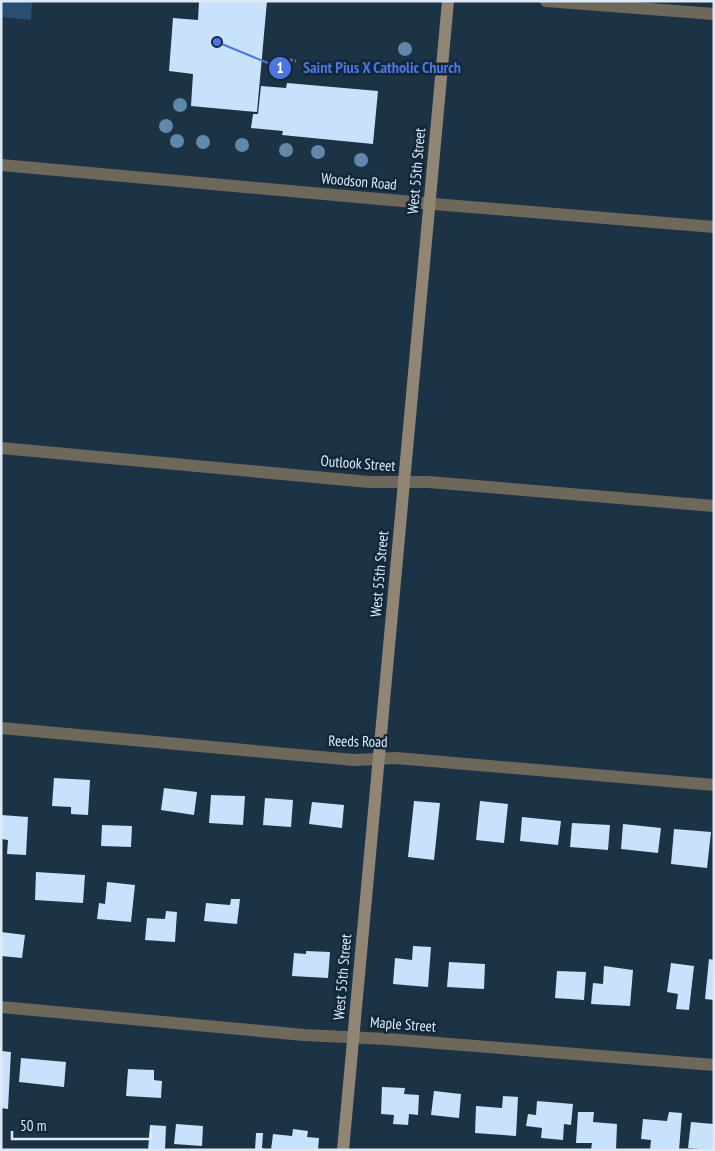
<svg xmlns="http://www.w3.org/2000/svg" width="715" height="1151" font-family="'PT Sans Narrow',sans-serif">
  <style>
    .green { fill: #284f6f }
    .building { fill: #c7e2fa }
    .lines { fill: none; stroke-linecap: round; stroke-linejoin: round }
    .path { stroke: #6e8090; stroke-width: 3; stroke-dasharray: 2.5 2.5; stroke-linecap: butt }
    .street { stroke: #6e685b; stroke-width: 12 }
    .secondary { stroke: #908673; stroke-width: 12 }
    .tree { fill: #6188aa }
    .labels { text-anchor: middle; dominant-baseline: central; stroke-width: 5; stroke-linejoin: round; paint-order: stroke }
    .street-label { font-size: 15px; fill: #dce9f6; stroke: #12283a }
    .leader { fill: none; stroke: #4d75e0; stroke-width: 2 }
    .callout-dot { fill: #4d75e0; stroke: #12283a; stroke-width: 2 }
    .mark-label { font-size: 15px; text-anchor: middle; font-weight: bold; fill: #fff }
    .callout-label { font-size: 16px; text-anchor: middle; font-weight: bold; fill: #4d75e0; stroke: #12283a; stroke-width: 5; stroke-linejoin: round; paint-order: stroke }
  </style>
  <rect width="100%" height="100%" fill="#1c3245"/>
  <path class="green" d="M 1,1 L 32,1 L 31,20 L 1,17 Z"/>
  <g class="building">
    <path d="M 199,1 L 267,1 L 257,112 L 191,106 L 193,74 L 169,71 L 173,18 L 198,20 Z"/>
    <path d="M 287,83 L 378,91 L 373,144 L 282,135 L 283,131 L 251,128 L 253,114 L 258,114 L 261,86 L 286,88 Z"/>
    <path d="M 54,778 L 90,780 L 88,815 L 71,814 L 71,807 L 52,806 Z"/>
    <path d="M 164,788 L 197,792 L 194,815 L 161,810 Z"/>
    <path d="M 211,795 L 245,796 L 243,825 L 209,823 Z"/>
    <path d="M 265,798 L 293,800 L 291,827 L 263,825 Z"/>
    <path d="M 414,801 L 440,803 L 434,860 L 408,857 Z"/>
    <path d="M 480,801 L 508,804 L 504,843 L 476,840 Z"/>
    <path d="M 312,802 L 344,805 L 342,828 L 309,824 Z"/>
    <path d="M 1,815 L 28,817 L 26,855 L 7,854 L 8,840 L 1,839 Z"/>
    <path d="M 522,817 L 561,821 L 558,845 L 520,841 Z"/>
    <path d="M 572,823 L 610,825 L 608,850 L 570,847 Z"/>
    <path d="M 623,824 L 661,828 L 658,853 L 621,849 Z"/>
    <path d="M 102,825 L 132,826 L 131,847 L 101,846 Z"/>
    <path d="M 674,829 L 711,832 L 707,868 L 671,864 Z"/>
    <path d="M 36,872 L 85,875 L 83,903 L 35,900 Z"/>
    <path d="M 107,882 L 135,885 L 131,922 L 97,919 L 99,903 L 105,904 Z"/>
    <path d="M 231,899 L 240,899 L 237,924 L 204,921 L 206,903 L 230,905 Z"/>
    <path d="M 166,911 L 177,912 L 175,942 L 145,940 L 147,918 L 165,919 Z"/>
    <path d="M 1,932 L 25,935 L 22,958 L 1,956 Z"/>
    <path d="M 413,946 L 431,947 L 428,987 L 393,984 L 395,958 L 412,960 Z"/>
    <path d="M 306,951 L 330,952 L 328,978 L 292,976 L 294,953 L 306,954 Z"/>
    <path d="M 709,959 L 714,960 L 714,1000 L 705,999 Z"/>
    <path d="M 449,962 L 485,964 L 484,989 L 447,987 Z"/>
    <path d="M 671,963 L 694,966 L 689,1010 L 676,1009 L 678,994 L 667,992 Z"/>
    <path d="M 604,966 L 633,970 L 630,1006 L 591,1004 L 593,983 L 603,984 Z"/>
    <path d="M 557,971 L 586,972 L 584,1000 L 555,998 Z"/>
    <path d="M 1,1051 L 11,1052 L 8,1109 L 1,1108 Z"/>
    <path d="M 21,1058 L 66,1062 L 64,1087 L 19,1082 Z"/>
    <path d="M 128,1069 L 154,1070 L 154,1080 L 162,1081 L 161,1098 L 126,1096 Z"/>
    <path d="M 382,1087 L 405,1088 L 404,1094 L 419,1095 L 418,1115 L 409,1114 L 408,1125 L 393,1124 L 394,1115 L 381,1114 Z"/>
    <path d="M 434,1091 L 461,1094 L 459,1118 L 431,1115 Z"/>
    <path d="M 503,1096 L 518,1097 L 516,1136 L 475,1133 L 476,1106 L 502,1108 Z"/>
    <path d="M 537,1101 L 573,1104 L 571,1125 L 564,1124 L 563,1140 L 541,1138 L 542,1128 L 526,1126 L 528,1114 L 536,1115 Z"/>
    <path d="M 578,1112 L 594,1112 L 593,1122 L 617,1124 L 616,1150 L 591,1150 L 592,1143 L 576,1143 Z"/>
    <path d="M 669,1112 L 682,1113 L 679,1150 L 650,1150 L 651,1140 L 641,1139 L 643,1119 L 667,1121 Z"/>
    <path d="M 691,1122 L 714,1124 L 714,1150 L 688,1148 Z"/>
    <path d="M 176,1124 L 203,1126 L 202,1146 L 174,1144 Z"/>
    <path d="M 150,1125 L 166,1126 L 165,1150 L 148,1150 Z"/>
    <path d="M 293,1129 L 308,1131 L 307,1137 L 319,1138 L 318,1150 L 271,1150 L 273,1134 L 292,1136 Z"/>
    <path d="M 256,1133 L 263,1133 L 262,1148 L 268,1150 L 255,1150 Z"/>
  </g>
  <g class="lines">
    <path class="path" d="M 290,60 L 296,61"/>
    <g class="street">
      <path d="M 546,1 L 714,14"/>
      <path d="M 1,165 L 446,205 L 714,227"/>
      <path d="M 1,448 L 369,482 L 429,482 L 714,506"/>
      <path d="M 1,728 L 354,760 L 396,758 L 714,785"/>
      <path d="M 1,1007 L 304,1035 L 387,1039 L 714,1065"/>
    </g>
    <path class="secondary" d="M 343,1150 L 448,1"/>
  </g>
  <g class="tree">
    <circle cx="405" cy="49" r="7"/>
    <circle cx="180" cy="105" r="7"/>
    <circle cx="166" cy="126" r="7"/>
    <circle cx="177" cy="141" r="7"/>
    <circle cx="203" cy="142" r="7"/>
    <circle cx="242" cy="145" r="7"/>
    <circle cx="286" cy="150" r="7"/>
    <circle cx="318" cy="152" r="7"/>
    <circle cx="361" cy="160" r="7"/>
  </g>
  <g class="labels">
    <g class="street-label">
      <text transform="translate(416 171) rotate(-85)">West 55th Street</text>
      <text transform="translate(359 181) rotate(5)">Woodson Road</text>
      <text transform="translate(358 463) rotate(4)">Outlook Street</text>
      <text transform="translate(379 574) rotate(-85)">West 55th Street</text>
      <text transform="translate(358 741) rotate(1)">Reeds Road</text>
      <text transform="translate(342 977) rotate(-85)">West 55th Street</text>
      <text transform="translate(403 1024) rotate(4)">Maple Street</text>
    </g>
  </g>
  <path class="leader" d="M217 42L280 68"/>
  <g class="callout-dot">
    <circle cx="217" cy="42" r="5"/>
    <circle cx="280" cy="68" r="12"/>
  </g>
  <g class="mark-label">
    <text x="280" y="73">1</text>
  </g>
  <g class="callout-label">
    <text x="382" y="73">Saint Pius X Catholic Church</text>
  </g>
  <rect width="715" height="1151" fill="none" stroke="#dce9f6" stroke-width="5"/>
  <path d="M12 1131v8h139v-8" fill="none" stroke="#dce9f6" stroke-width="2.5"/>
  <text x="20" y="1131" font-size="15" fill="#dce9f6" stroke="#12283a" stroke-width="4" paint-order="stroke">50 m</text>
</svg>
